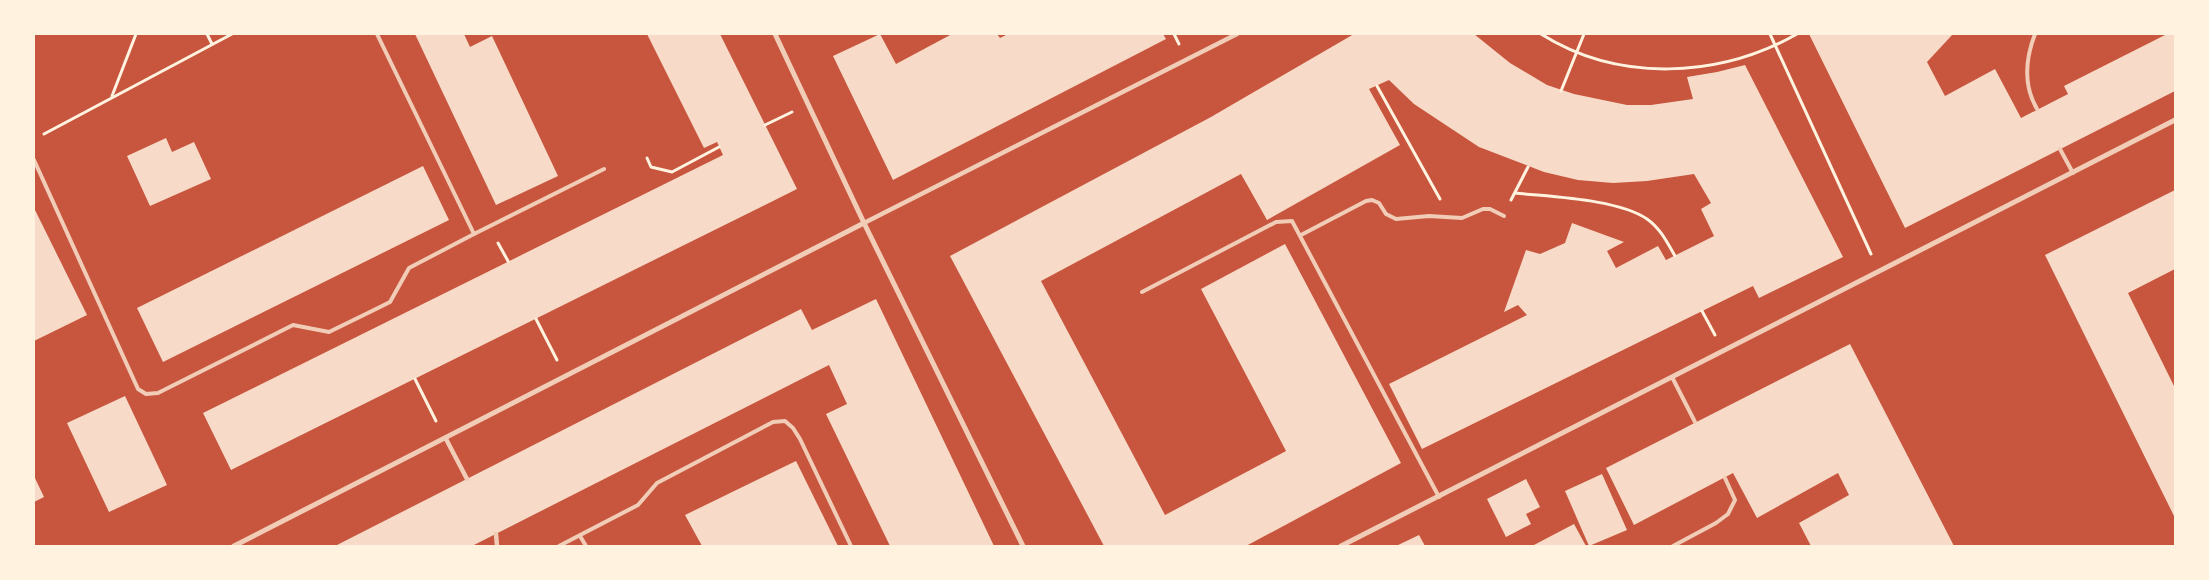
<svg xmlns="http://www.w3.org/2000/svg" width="2209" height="580" font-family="'Exo 2',sans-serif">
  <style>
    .building { fill: #f7dbc8 }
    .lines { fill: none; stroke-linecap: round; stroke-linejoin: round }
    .path { stroke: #fff3e0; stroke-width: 3 }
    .service { stroke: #f1ccb7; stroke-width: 4 }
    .pedestrian { stroke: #f1ccb7; stroke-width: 4.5 }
    .minor { stroke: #f1ccb7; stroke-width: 5 }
  </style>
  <rect width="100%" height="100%" fill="#c8553d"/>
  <g class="building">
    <path d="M 415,34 L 464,34 L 470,47 L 492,36 L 558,176 L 496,205 Z"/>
    <path d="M 647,34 L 720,34 L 797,189 L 231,470 L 203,413 L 723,155 L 717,142 L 704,148 Z"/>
    <path d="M 880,34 L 896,64 L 952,34 L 997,34 L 1000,38 L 1008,34 L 1163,34 L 1166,39 L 893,180 L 833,56 Z"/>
    <path d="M 1354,34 L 1474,34 L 1510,63 L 1547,85 L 1574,94 L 1627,105 L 1651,105 L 1693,99 L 1687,77 L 1717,72 L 1745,65 L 1843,257 L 1759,298 L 1753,286 L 1422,449 L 1389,384 L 1527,315 L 1518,305 L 1504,312 L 1526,250 L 1540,254 L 1565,243 L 1572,223 L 1624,242 L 1607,251 L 1616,268 L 1658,246 L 1666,260 L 1714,236 L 1701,209 L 1711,203 L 1694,174 L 1647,181 L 1613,183 L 1578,180 L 1544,172 L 1479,147 L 1414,104 L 1389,80 L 1369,89 L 1400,145 L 1267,220 L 1241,174 L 1041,281 L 1165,515 L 1286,451 L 1201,289 L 1285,244 L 1401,463 L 1246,546 L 1104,546 L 950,256 L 1211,117 Z"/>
    <path d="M 1809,34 L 1953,34 L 1927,62 L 1945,96 L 1995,69 L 2021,118 L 2068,94 L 2064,86 L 2167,34 L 2175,34 L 2175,91 L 1905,228 Z"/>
    <path d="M 166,138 L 172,152 L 194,142 L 211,179 L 150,206 L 127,156 Z"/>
    <path d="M 423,166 L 449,220 L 163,362 L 137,308 Z"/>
    <path d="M 2175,190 L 2175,269 L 2128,293 L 2175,388 L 2175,518 L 2045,255 Z"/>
    <path d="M 34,208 L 87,315 L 34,341 Z"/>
    <path d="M 876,299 L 994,546 L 890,546 L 826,414 L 847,404 L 829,365 L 472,546 L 335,546 L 801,309 L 812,330 Z"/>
    <path d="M 1850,344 L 1954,546 L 1811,546 L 1799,523 L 1849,495 L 1838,473 L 1757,518 L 1733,473 L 1634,525 L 1606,468 Z"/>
    <path d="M 125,396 L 167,485 L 109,512 L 67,423 Z"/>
    <path d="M 796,461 L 838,546 L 702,546 L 685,515 Z"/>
    <path d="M 1602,474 L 1627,530 L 1589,546 L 1565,491 Z"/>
    <path d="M 34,476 L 44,497 L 34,502 Z"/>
    <path d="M 1526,479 L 1540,507 L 1526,514 L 1531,524 L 1506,537 L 1487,499 Z"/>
    <path d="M 1574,524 L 1586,546 L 1532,546 Z"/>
    <path d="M 1419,535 L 1425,546 L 1396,546 Z"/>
  </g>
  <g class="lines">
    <g class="path">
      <path d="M 207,34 L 212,44"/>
      <path d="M 1174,34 L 1179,44"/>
      <path d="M 1541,34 C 1619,83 1719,78 1797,34"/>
      <path d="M 1770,34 L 1871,254"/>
      <path d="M 1377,86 L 1440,199"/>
      <path d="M 1561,91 L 1584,34"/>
      <path d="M 112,96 L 136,34"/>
      <path d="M 765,125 L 792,112"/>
      <path d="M 44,134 L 232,34"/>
      <path d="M 647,158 L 651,167 L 672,172 L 719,147"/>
      <path d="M 1515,193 C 1551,197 1618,199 1647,219 C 1660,228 1667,242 1675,256"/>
      <path d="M 1511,200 L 1528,167"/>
      <path d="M 498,243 L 508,261"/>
      <path d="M 1702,311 L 1715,335"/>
      <path d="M 536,319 L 557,360"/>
      <path d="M 415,379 L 436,421"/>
    </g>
    <g class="service">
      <path d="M 2035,34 C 2025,60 2023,85 2037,109"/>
      <path d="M 2060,149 L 2073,173"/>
      <path d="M 34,160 L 138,389 L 146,394 L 158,393 L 293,325 L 329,332 L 376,309 L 390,302 L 409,268 L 474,234 L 377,34"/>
      <path d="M 474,234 L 604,169"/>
      <path d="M 1301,235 L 1366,201 L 1372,200 L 1379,203 L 1386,214 L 1396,219 L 1429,216 L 1462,218 L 1483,209 L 1490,209 L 1504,216"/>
      <path d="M 1142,292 L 1276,222 L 1292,221 L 1439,497"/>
      <path d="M 1672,377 L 1695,422"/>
      <path d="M 580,536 L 586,546"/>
      <path d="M 559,546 L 638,505 L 657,483 L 773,422 L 785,421 L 793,428 L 800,439 L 851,546"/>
      <path d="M 1673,546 L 1716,523 L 1728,514 L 1735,500 L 1725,478"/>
    </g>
    <g class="pedestrian">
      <path d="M 864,223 L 1237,34"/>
      <path d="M 446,439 L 467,479"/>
      <path d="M 496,534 L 497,546"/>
    </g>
    <g class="minor">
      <path d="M 775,34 L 864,223 L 1023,546"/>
      <path d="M 234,546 L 864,223"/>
      <path d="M 1341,546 L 2175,120"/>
    </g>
  </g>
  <rect width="2209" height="580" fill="none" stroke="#fff3e0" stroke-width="70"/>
</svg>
